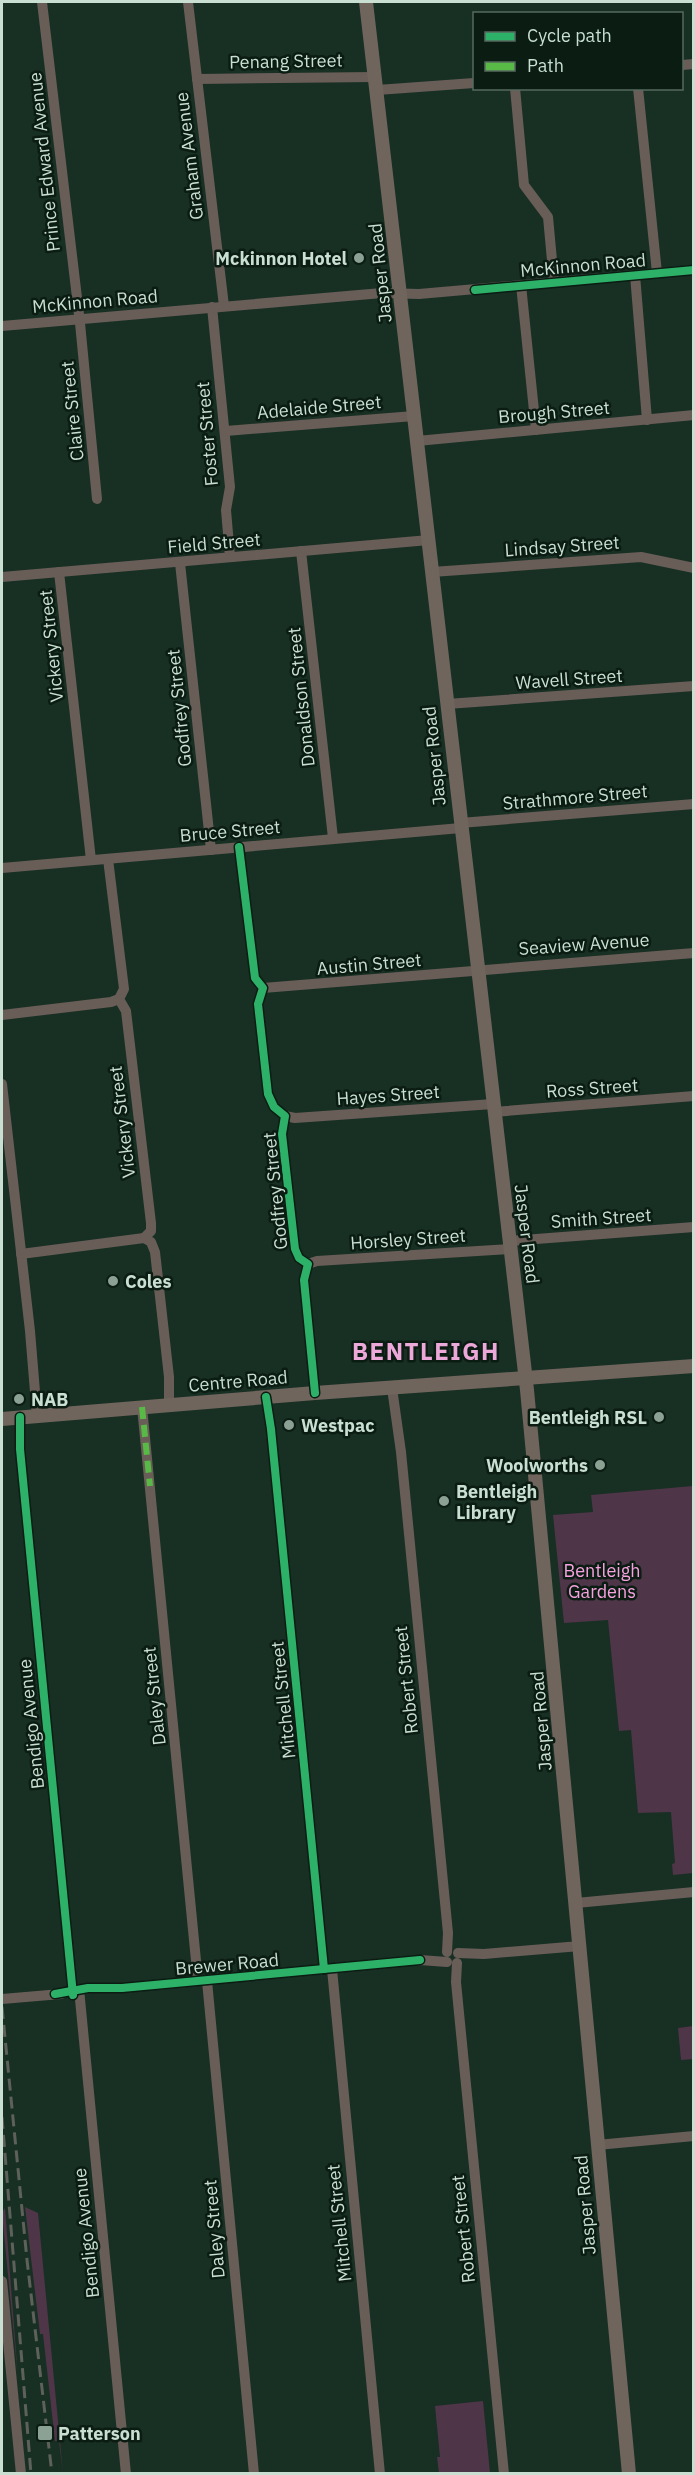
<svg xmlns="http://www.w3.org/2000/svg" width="695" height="2475" font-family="'IBM Plex Sans',sans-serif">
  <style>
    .green { fill: #4f3548 }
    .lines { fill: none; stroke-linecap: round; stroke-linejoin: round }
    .minor { stroke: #695d57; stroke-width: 10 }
    .major { stroke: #70655c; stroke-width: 14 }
    .rail { stroke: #5d615a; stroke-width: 3; stroke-dasharray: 12 6; stroke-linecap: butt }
    .quiet { stroke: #58b947; stroke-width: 6; stroke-dasharray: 12 6; stroke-linecap: butt }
    .cycleway-casing { stroke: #0b1c13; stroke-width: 11 }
    .cycleway { stroke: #2db169; stroke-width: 8 }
    .poi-dot { fill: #8aa194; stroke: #0b1c13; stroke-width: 2 }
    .labels { text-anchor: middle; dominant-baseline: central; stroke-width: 5; stroke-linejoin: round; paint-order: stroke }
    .street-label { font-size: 18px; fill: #c8dfd1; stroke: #0b1c13 }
    .poi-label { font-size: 18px; font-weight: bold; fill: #c8dfd1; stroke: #0b1c13; text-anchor: start }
    .park-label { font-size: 18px; fill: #f7a1de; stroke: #0b1c13 }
    .district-label { font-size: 24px; font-weight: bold; letter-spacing: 1.5px; fill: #eca8d8; stroke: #0b1c13 }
  </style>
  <rect width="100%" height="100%" fill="#182f24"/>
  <g class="green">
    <path d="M 693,1486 L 693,1873 L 673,1875 L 672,1864 L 675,1863 L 671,1812 L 638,1813 L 631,1730 L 619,1731 L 608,1620 L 564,1623 L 553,1515 L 593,1512 L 591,1495 Z"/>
    <path d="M 693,2026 L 693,2059 L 681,2060 L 678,2028 Z"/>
    <path d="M 25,2207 L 38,2213 L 63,2473 L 59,2441 L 55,2441 L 43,2334 L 40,2334 Z"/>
    <path d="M 5,2208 L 18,2378 L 2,2213 Z"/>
    <path d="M 483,2401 L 490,2473 L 439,2473 L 437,2457 L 440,2457 L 435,2406 Z"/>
  </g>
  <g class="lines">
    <g class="minor">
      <path d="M 42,2 L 80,323 L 97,499"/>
      <path d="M 188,2 L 224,306"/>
      <path d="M 682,65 L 694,64"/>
      <path d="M 197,79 L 375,77"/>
      <path d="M 515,88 L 524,185 L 548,217 L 554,282"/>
      <path d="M 638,88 L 657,273"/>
      <path d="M 377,90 L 474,83"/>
      <path d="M 635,275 L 647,420"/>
      <path d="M 521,285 L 536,430"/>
      <path d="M 212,307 L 230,487 L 226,510 L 230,557"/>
      <path d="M 2,326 L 382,293 L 419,294 L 694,270"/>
      <path d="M 226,431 L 414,416"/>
      <path d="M 417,441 L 694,415"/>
      <path d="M 301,551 L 333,838"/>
      <path d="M 180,563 L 211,850"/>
      <path d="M 59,572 L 91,860"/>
      <path d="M 432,572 L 641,557 L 694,568"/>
      <path d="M 2,577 L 429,540"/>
      <path d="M 447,704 L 694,686"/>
      <path d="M 460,823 L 694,804"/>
      <path d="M 239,847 L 255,978 L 263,988 L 258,1004 L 268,1094 L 274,1107 L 285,1116 L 282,1134 L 295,1249 L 299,1258 L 308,1264 L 304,1280 L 315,1393"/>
      <path d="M 108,859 L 124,989 L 119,999 L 126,1011 L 151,1223 L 151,1231 L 144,1238"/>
      <path d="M 2,868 L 461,828"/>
      <path d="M 263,988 L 694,953"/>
      <path d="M 2,1015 L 111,1002 L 119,999"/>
      <path d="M 2,1084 L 30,1331 L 37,1416"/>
      <path d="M 493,1112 L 694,1096"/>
      <path d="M 285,1116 L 295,1118 L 493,1104"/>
      <path d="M 144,1238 L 151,1242 L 155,1252 L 169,1377 L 169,1405"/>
      <path d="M 510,1241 L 694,1227"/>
      <path d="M 21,1254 L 144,1238"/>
      <path d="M 308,1264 L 317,1261 L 511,1249"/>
      <path d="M 392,1388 L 401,1452 L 448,1933 L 447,1952"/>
      <path d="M 266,1397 L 271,1429 L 324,1969"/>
      <path d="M 142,1407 L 198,1981"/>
      <path d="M 20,1417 L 20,1449 L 73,1995"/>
      <path d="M 576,1903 L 694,1892"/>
      <path d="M 458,1953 L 484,1954 L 580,1946"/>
      <path d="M 457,1963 L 456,1982 L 504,2474"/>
      <path d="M 332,1969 L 380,2474"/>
      <path d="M 207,1981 L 254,2474"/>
      <path d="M 79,1989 L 126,2474"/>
      <path d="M 55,1994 L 88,1988 L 122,1988 L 420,1960 L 447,1962"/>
      <path d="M 2,1999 L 61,1994"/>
      <path d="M 597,2145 L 694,2136"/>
      <path d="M 2,2281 L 21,2474"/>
    </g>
    <g class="major">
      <path d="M 366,2 L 527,1390 L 629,2474"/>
      <path d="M 2,1419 L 315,1393 L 694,1366"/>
    </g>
    <g class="rail">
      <path d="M 2,2007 L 27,2260 L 52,2474"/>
      <path d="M 2,2117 L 31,2474"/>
    </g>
    <path class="quiet" d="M 142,1407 L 150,1486"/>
    <defs>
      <g id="cycleway">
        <path d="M 475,290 L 694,270"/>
        <path d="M 239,847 L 255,978 L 263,988 L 258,1004 L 268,1094 L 274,1107 L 285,1116 L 282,1134 L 295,1249 L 299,1258 L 308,1264 L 304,1280 L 315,1393"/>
        <path d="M 266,1397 L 271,1429 L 324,1969"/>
        <path d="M 20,1417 L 20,1449 L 73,1995"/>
        <path d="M 55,1994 L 88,1988 L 122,1988 L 420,1960"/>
      </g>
    </defs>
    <use href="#cycleway" class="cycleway-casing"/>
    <use href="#cycleway" class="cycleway"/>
  </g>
  <g class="poi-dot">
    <circle cx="359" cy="258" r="6"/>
    <circle cx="113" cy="1281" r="6"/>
    <circle cx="19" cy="1399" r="6"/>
    <circle cx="659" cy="1417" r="6"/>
    <circle cx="289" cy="1425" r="6"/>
    <circle cx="600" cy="1465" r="6"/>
    <circle cx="444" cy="1501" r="6"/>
    <rect x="37" y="2425" width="16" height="16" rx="3"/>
  </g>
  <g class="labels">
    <g class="street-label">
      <text transform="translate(286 61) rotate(-1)">Penang Street</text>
      <text transform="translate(189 156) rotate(-97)">Graham Avenue</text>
      <text transform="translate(44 162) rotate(-96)">Prince Edward Avenue</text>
      <text transform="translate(583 265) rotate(-5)">McKinnon Road</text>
      <text transform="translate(380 273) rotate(-96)">Jasper Road</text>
      <text transform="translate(95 301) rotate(-5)">McKinnon Road</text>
      <text transform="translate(319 407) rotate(-5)">Adelaide Street</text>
      <text transform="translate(72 411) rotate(-96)">Claire Street</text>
      <text transform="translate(554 412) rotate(-5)">Brough Street</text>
      <text transform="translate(207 434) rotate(-95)">Foster Street</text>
      <text transform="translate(214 543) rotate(-5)">Field Street</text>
      <text transform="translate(562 546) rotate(-4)">Lindsay Street</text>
      <text transform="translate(51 646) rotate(-96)">Vickery Street</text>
      <text transform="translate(569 679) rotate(-4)">Wavell Street</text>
      <text transform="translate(301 697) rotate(-96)">Donaldson Street</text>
      <text transform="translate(179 708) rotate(-96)">Godfrey Street</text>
      <text transform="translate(434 756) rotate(-96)">Jasper Road</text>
      <text transform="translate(575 797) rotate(-5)">Strathmore Street</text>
      <text transform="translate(230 831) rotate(-5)">Bruce Street</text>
      <text transform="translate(584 944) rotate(-4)">Seaview Avenue</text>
      <text transform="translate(369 964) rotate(-5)">Austin Street</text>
      <text transform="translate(592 1088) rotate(-4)">Ross Street</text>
      <text transform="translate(388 1095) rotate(-4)">Hayes Street</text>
      <text transform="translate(122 1122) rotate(-97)">Vickery Street</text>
      <text transform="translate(275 1191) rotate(-96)">Godfrey Street</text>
      <text transform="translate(601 1218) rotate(-4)">Smith Street</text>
      <text transform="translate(527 1234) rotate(83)">Jasper Road</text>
      <text transform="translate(408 1239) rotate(-4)">Horsley Street</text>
      <text transform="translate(238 1381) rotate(-5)">Centre Road</text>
      <text transform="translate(406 1680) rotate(-96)">Robert Street</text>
      <text transform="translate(154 1696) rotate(-96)">Daley Street</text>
      <text transform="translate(283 1700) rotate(-96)">Mitchell Street</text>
      <text transform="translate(541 1721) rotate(-95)">Jasper Road</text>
      <text transform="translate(31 1724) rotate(-96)">Bendigo Avenue</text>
      <text transform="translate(227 1964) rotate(-5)">Brewer Road</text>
      <text transform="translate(585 2205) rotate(-95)">Jasper Road</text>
      <text transform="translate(339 2223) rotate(-96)">Mitchell Street</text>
      <text transform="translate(214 2229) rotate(-95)">Daley Street</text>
      <text transform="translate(463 2229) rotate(-96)">Robert Street</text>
      <text transform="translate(86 2233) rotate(-96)">Bendigo Avenue</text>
    </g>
    <g class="poi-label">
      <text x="347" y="258" text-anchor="end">Mckinnon Hotel</text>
      <text x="125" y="1281">Coles</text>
      <text x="31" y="1399">NAB</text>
      <text x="647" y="1417" text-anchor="end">Bentleigh RSL</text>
      <text x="301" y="1425">Westpac</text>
      <text x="588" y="1465" text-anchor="end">Woolworths</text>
      <text x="456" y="1491">Bentleigh<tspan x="456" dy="21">Library</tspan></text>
      <text x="58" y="2433">Patterson</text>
    </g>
    <g class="park-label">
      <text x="602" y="1570">Bentleigh<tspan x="602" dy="21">Gardens</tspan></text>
    </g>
    <g class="district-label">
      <text x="426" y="1351">BENTLEIGH</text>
    </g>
  </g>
  <rect width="695" height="2475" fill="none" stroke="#c8dfd1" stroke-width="6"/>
  <rect x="473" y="12" width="210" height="78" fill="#0b1c13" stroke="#576a5f" stroke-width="1.5"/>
  <rect x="485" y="32" width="30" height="9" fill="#2db169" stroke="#576a5f" stroke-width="1.5"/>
  <text x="527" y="42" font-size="18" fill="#c8dfd1">Cycle path</text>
  <rect x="485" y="62" width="30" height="9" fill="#58b947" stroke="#576a5f" stroke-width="1.5"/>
  <text x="527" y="72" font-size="18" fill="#c8dfd1">Path</text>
</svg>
